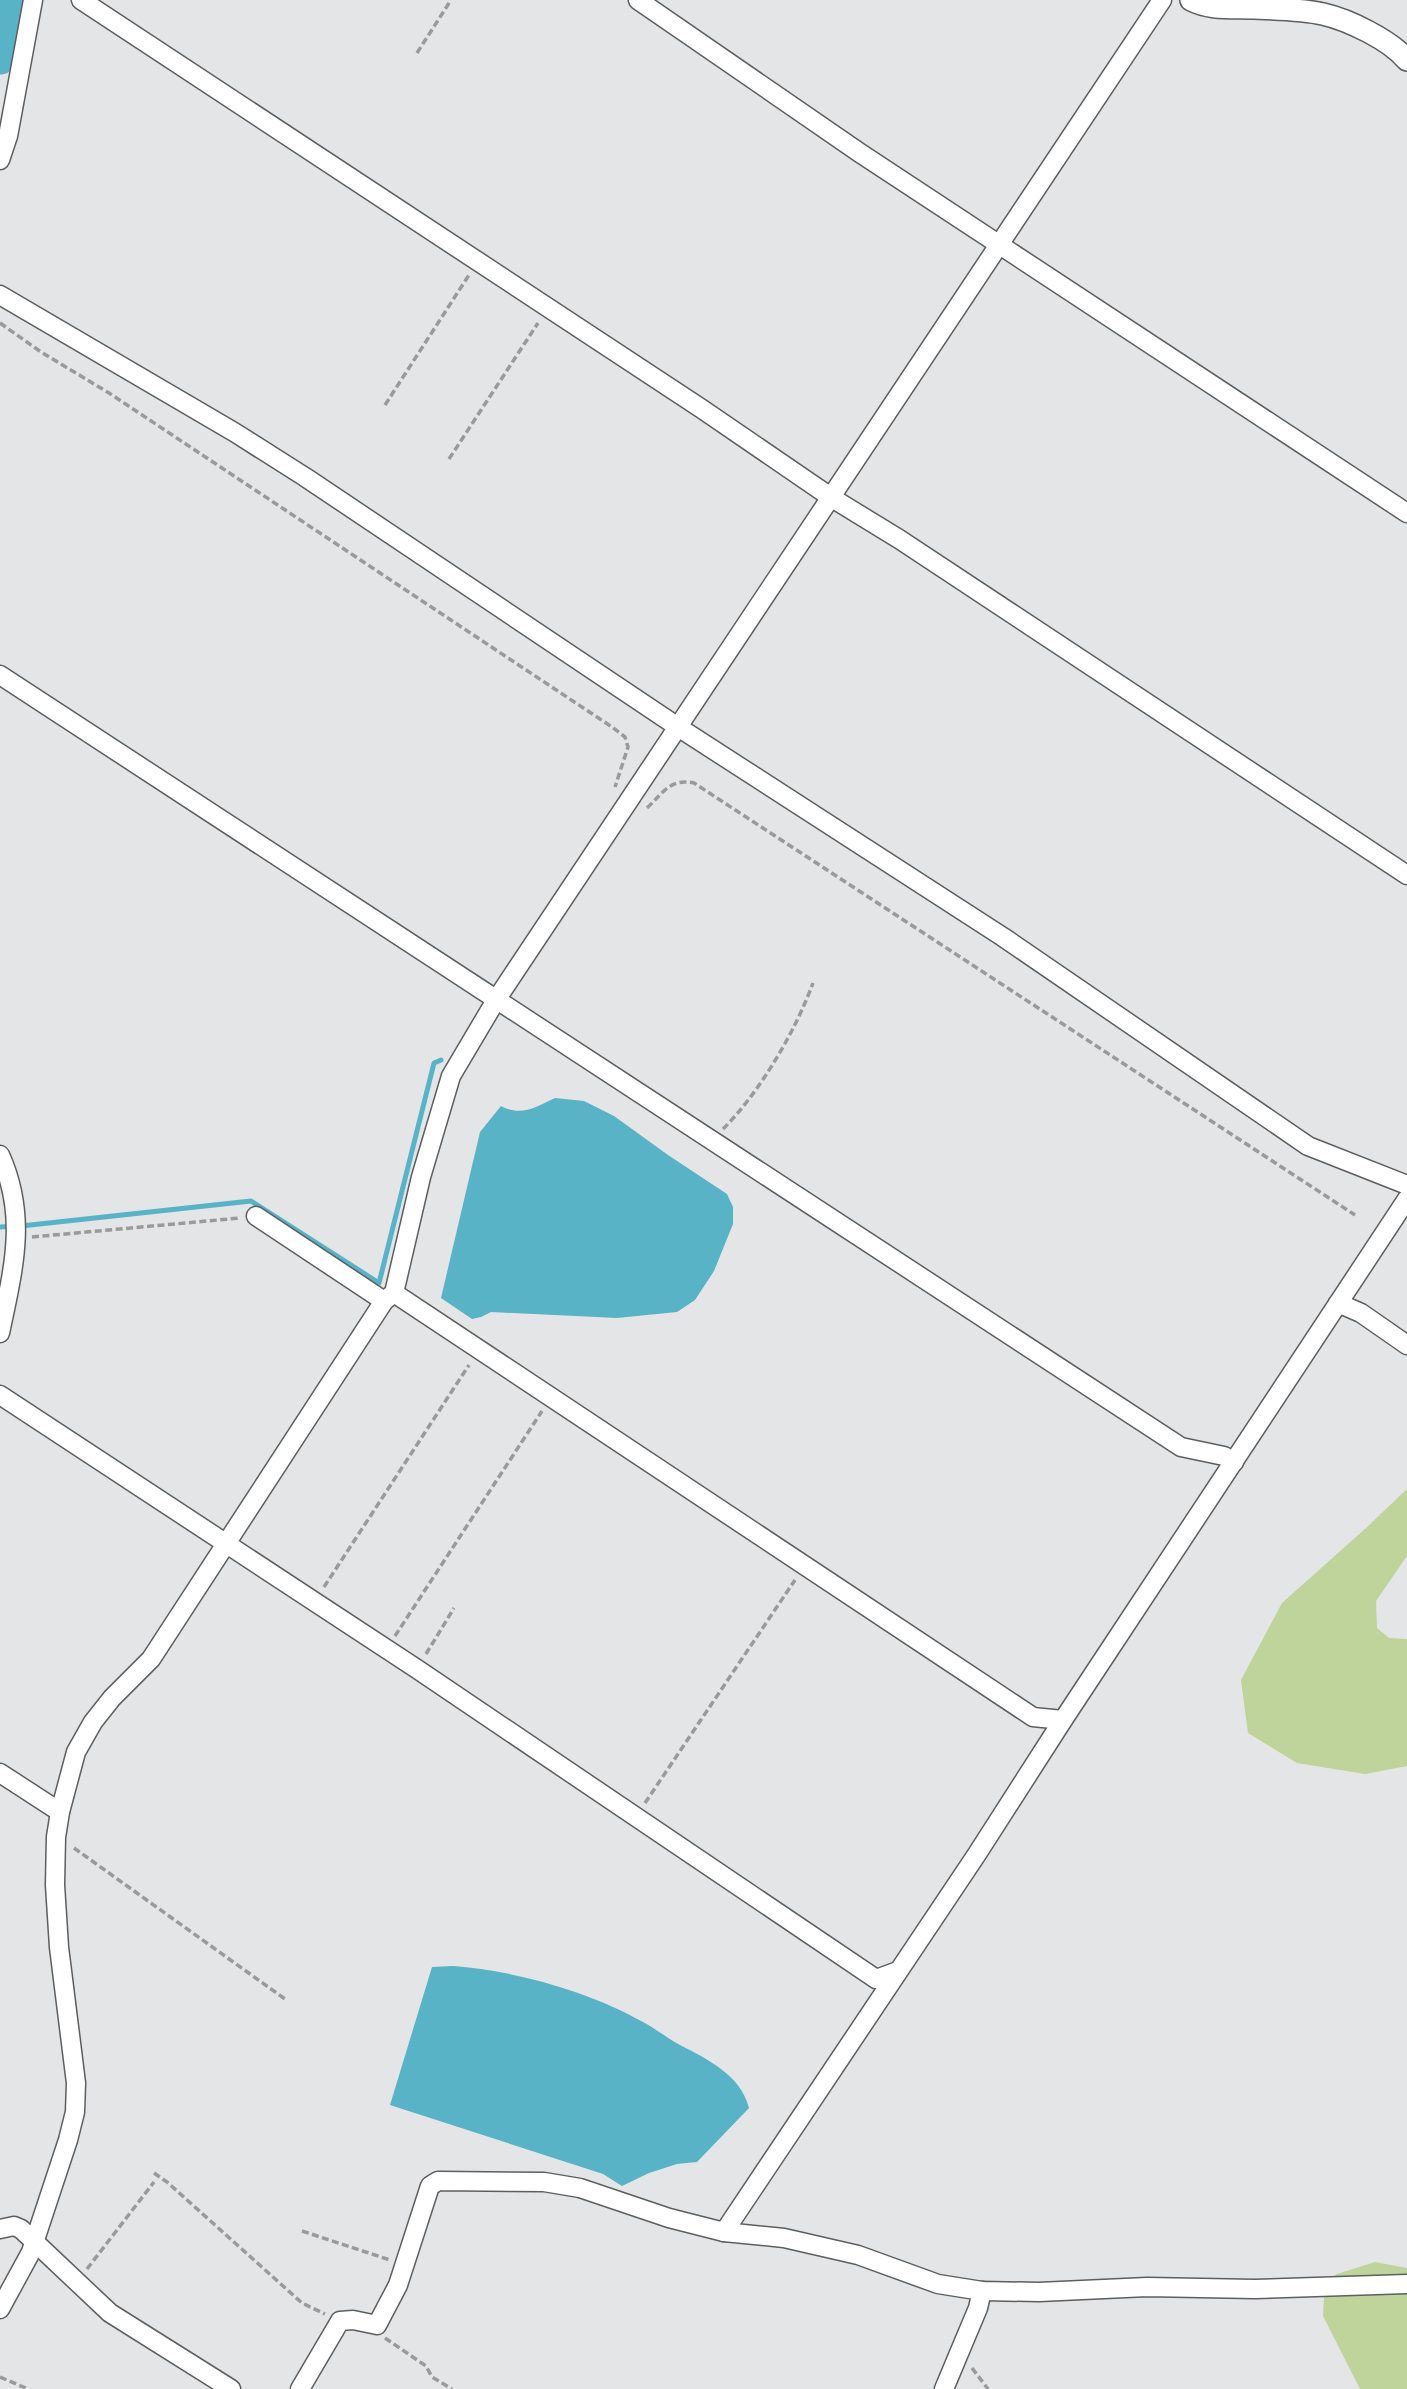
<svg xmlns="http://www.w3.org/2000/svg" width="1407" height="2389" font-family="Inter,sans-serif">
  <style>
    .green { fill: #bed49b }
    .water { fill: #57b3c5 }
    .lines { fill: none; stroke-linecap: round; stroke-linejoin: round }
    .stream { stroke: #57b3c5; stroke-width: 5 }
    .river { stroke: #57b3c5; stroke-width: 33 }
    .minor-casing { stroke: #5d5e5f; stroke-width: 21 }
    .tertiary-casing { stroke: #5d5e5f; stroke-width: 24 }
    .path { stroke: #999a9b; stroke-width: 3.5; stroke-dasharray: 7 3.5; stroke-linecap: butt }
    .minor { stroke: #fff; stroke-width: 18 }
    .tertiary { stroke: #fff; stroke-width: 21 }
  </style>
  <rect width="100%" height="100%" fill="#e4e5e7"/>
  <g class="green">
    <path d="M 1407,1489 L 1407,1556 L 1376,1601 L 1377,1628 L 1389,1638 L 1407,1639 L 1407,1766 L 1365,1774 L 1297,1763 L 1248,1733 L 1241,1680 L 1282,1603 L 1366,1528 Z"/>
    <path d="M 1375,2262 L 1407,2268 L 1407,2389 L 1360,2389 L 1323,2316 L 1325,2281 L 1337,2274 Z"/>
  </g>
  <g class="water">
    <path d="M 555,1098 L 584,1101 L 614,1116 L 668,1155 L 727,1194 L 733,1207 L 733,1224 L 714,1271 L 695,1300 L 677,1312 L 617,1318 L 491,1312 L 481,1317 L 472,1319 L 441,1298 L 480,1132 L 501,1106 C 521,1117 536,1107 555,1098 Z"/>
    <path d="M 453,1966 C 513,1970 591,1992 643,2022 C 656,2029 667,2038 680,2045 C 707,2059 741,2075 749,2108 L 697,2162 L 677,2164 L 649,2173 L 622,2186 L 603,2174 L 390,2105 L 432,1967 Z"/>
  </g>
  <g class="lines">
    <path class="stream" d="M 0,1227 L 21,1226 L 251,1201 L 379,1283 L 434,1063 L 441,1060"/>
    <path class="river" d="M 0,58 L 8,0"/>
    <defs>
      <g id="minor">
        <path d="M 81,0 L 702,409 L 832,498 L 899,539 L 1407,875"/>
        <path d="M 638,0 L 860,153 L 1407,513"/>
        <path d="M 0,160 L 8,136 L 33,0"/>
        <path d="M 0,295 L 234,432 L 305,477 L 678,727 L 1003,937 L 1308,1146 L 1407,1185"/>
        <path d="M 0,675 L 1181,1447 L 1224,1456 L 1234,1462"/>
        <path d="M 0,1155 C 28,1217 13,1270 0,1333"/>
        <path d="M 256,1216 L 384,1301"/>
        <path d="M 394,1293 L 1033,1717 L 1063,1720"/>
        <path d="M 1338,1303 L 1361,1313 L 1407,1345"/>
        <path d="M 0,1395 L 417,1669 L 876,1979 L 898,1971"/>
        <path d="M 0,1773 L 60,1812"/>
        <path d="M 0,2229 L 14,2226 L 21,2229 L 110,2313 L 231,2389"/>
        <path d="M 724,2232 L 977,1854 L 1063,1720 L 1407,1199"/>
        <path d="M 0,2309 L 31,2252 L 68,2140 L 75,2112 L 76,2083 L 59,1947 L 55,1885 L 56,1837 L 60,1812 L 76,1752 L 93,1722 L 112,1698 L 151,1659 L 384,1301 L 394,1293 L 421,1177 L 451,1076 L 496,1000 L 1162,0"/>
        <path d="M 300,2389 L 340,2321 L 353,2320 L 377,2325 L 398,2285 L 430,2186 L 438,2181 L 544,2182 L 580,2188 L 669,2218 L 724,2232 L 784,2238 L 858,2255 L 938,2284 L 982,2291 L 1039,2292 L 1147,2287 L 1255,2289 L 1407,2284"/>
        <path d="M 944,2389 L 978,2308 L 982,2291"/>
      </g>
      <path id="tertiary" d="M 1191,0 C 1210,10 1233,7 1254,8 C 1276,9 1302,9 1323,14 C 1349,20 1390,40 1407,60"/>
    </defs>
    <use href="#minor" class="minor-casing"/>
    <use href="#tertiary" class="tertiary-casing"/>
    <g class="path">
      <path d="M 417,53 L 451,0"/>
      <path d="M 0,323 L 41,352 L 109,393 L 612,727 L 625,737 L 628,747 L 615,787"/>
      <path d="M 385,405 L 469,275"/>
      <path d="M 449,459 L 538,323"/>
      <path d="M 647,808 C 663,793 670,778 694,783 L 1355,1215"/>
      <path d="M 723,1129 C 760,1092 795,1032 813,983"/>
      <path d="M 32,1237 L 240,1218"/>
      <path d="M 324,1587 L 469,1365"/>
      <path d="M 395,1636 L 542,1411"/>
      <path d="M 426,1654 L 454,1608"/>
      <path d="M 645,1803 L 795,1580"/>
      <path d="M 74,1848 L 285,1999"/>
      <path d="M 154,2173 L 167,2182 L 302,2303 L 325,2314"/>
      <path d="M 302,2231 L 390,2260"/>
      <path d="M 87,2269 L 154,2182"/>
      <path d="M 385,2338 L 426,2366 L 432,2377 L 452,2389"/>
      <path d="M 972,2368 L 988,2389"/>
      <path d="M 0,2377 L 28,2389"/>
    </g>
    <use href="#minor" class="minor"/>
    <use href="#tertiary" class="tertiary"/>
  </g>
</svg>
